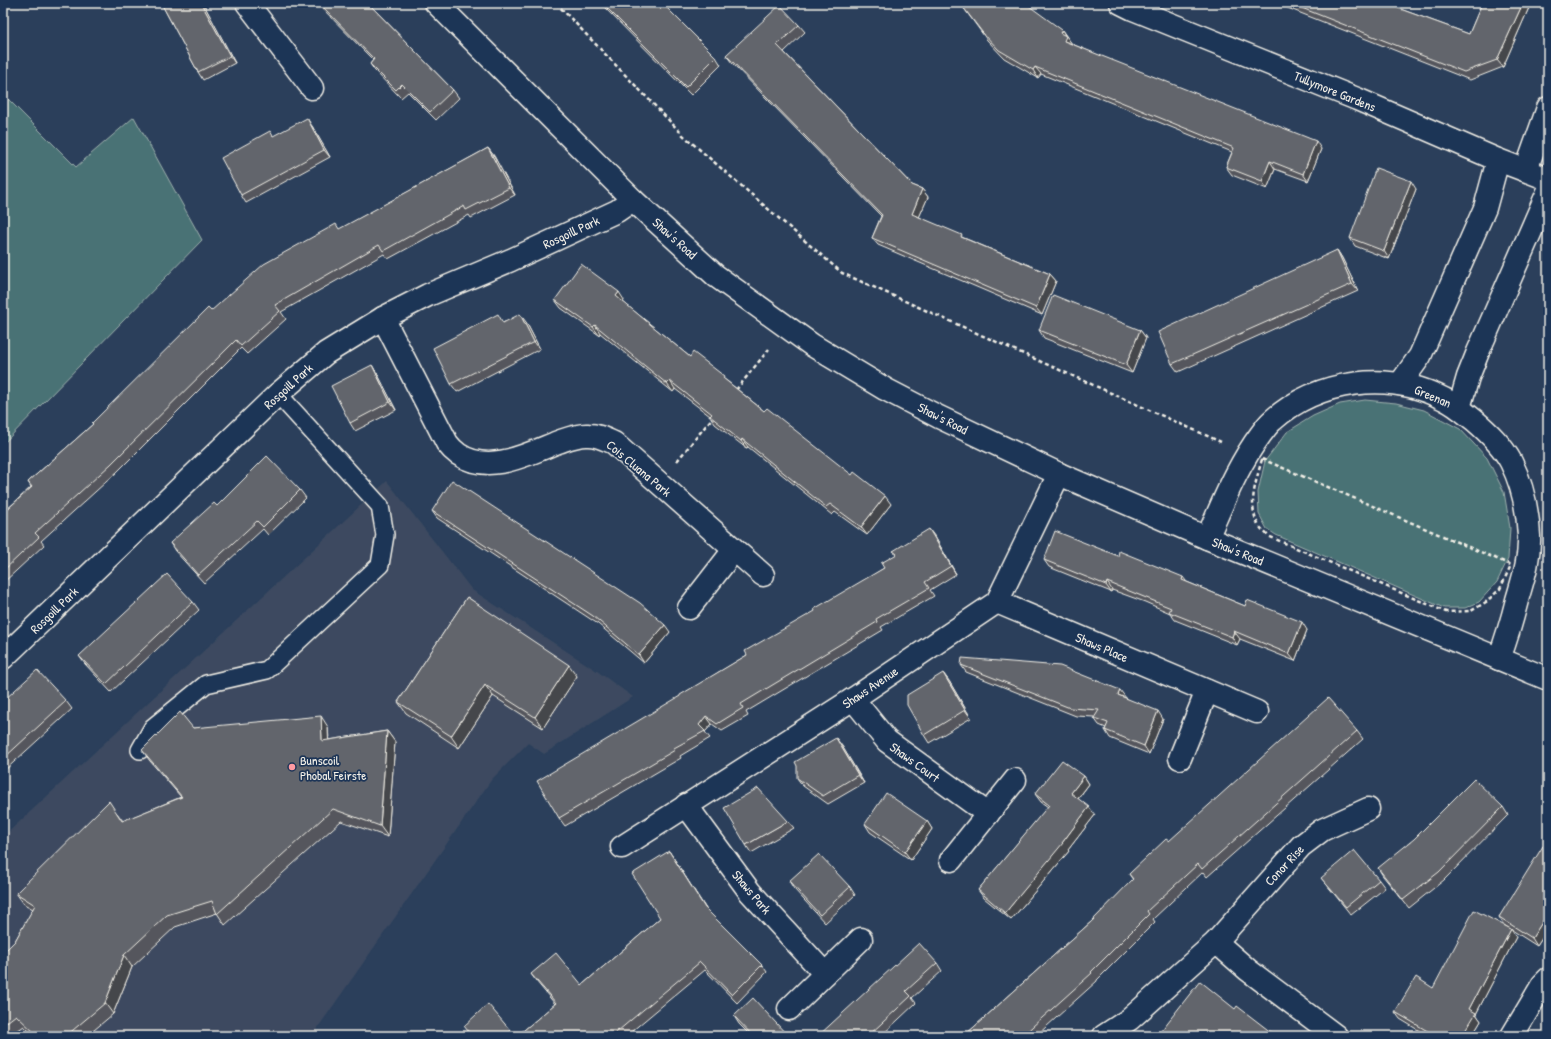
<svg xmlns="http://www.w3.org/2000/svg" width="1551" height="1039" font-family="'Patrick Hand',sans-serif">
  <style>
    .built { fill: #3c4a60 }
    .green { fill: #4a7275; stroke: #9fb2ae }
    .lines { fill: none; stroke-linecap: round; stroke-linejoin: round }
    .service-casing { stroke: #f4f1e8; stroke-width: 20 }
    .minor-casing { stroke: #f4f1e8; stroke-width: 25 }
    .tertiary-casing { stroke: #f4f1e8; stroke-width: 25 }
    .path { stroke: #f4f1e8; stroke-width: 2.5; stroke-dasharray: 4 3; stroke-linecap: butt }
    .service { stroke: #1d3557; stroke-width: 17 }
    .minor { stroke: #1d3557; stroke-width: 22 }
    .tertiary { stroke: #1d3557; stroke-width: 22 }
    .wall { fill: #54575d; stroke: #f4f1e8 }
    .shaded-wall { fill: #45474c; stroke: #f4f1e8 }
    .building { fill: #62656c; stroke: #f4f1e8 }
    .poi-dot { fill: #ff9aa2; stroke: #1d3557; stroke-width: 1.5 }
    .labels { text-anchor: middle; dominant-baseline: central; stroke-width: 3.5; stroke-linejoin: round; paint-order: stroke }
    .street-label { font-size: 13px; fill: #f4f1e8; stroke: #1d3557 }
    .poi-label { font-size: 13px; fill: #f4f1e8; stroke: #1d3557; text-anchor: start }
  </style>
  <rect width="100%" height="100%" fill="#2b3f5b"/>
  <filter id="ink" filterUnits="userSpaceOnUse"><feTurbulence type="fractalNoise" baseFrequency=".025" numOctaves="2"/><feDisplacementMap in="SourceGraphic" scale="8" xChannelSelector="R" yChannelSelector="G"/><feConvolveMatrix kernelMatrix="1 2 1 2 8 2 1 2 1" color-interpolation-filters="sRGB"/></filter>
  <g filter="url(#ink)">
    <path class="built" d="M 387,481 L 472,590 L 597,671 L 633,697 L 544,754 L 528,743 L 492,779 L 312,1036 L 3,1036 L 3,837 Z"/>
    <g class="green">
      <path d="M 3,94 L 76,167 L 134,117 L 202,240 L 3,444 Z"/>
      <path d="M 1365,400 L 1396,403 L 1424,410 L 1460,429 L 1487,458 L 1504,492 L 1510,528 L 1508,559 L 1497,582 L 1479,602 L 1465,608 L 1444,608 L 1276,535 L 1267,529 L 1259,514 L 1258,492 L 1265,461 L 1287,432 L 1313,416 L 1340,404 Z"/>
    </g>
    <g class="lines">
      <defs>
        <path id="service" d="M 140,750 L 153,727 L 206,684 L 267,670 L 380,565 L 385,535 L 380,506 L 278,394"/>
        <g id="minor">
          <path d="M 247,3 L 312,88"/>
          <path d="M 1121,3 L 1133,9 L 1357,99 L 1498,160 L 1548,179"/>
          <path d="M 1526,170 L 1548,108"/>
          <path d="M 383,318 L 447,443 C 450,447 454,451 458,454 C 489,475 528,454 558,442 C 567,439 578,434 588,435 C 598,435 605,439 614,443 L 763,575"/>
          <path d="M 1400,384 L 1420,356 L 1485,208 L 1498,160"/>
          <path d="M 1459,408 L 1468,377 L 1478,352 L 1548,192"/>
          <path d="M 1207,538 C 1223,503 1237,466 1261,434 C 1265,429 1268,424 1273,420 C 1318,380 1389,370 1444,399 C 1455,404 1464,412 1474,420 C 1488,432 1502,445 1511,462 C 1522,484 1528,512 1529,536 C 1530,559 1523,579 1517,600 C 1512,620 1506,640 1499,659"/>
          <path d="M 997,602 L 1257,712"/>
          <path d="M 689,608 L 734,550"/>
          <path d="M 3,658 L 278,394 L 326,353 L 383,318 L 428,295 L 511,260 L 617,211 L 633,200"/>
          <path d="M 853,699 L 887,741 L 988,814"/>
          <path d="M 1180,758 L 1207,691"/>
          <path d="M 686,805 L 750,892 L 825,974"/>
          <path d="M 622,847 L 853,699 L 997,602 L 1059,474"/>
          <path d="M 951,860 L 1015,780"/>
          <path d="M 1216,942 L 1248,970 L 1336,1036"/>
          <path d="M 789,1009 L 861,939"/>
          <path d="M 1104,1036 L 1130,1019 L 1216,942 L 1301,846 L 1322,830 L 1368,809"/>
          <path d="M 1512,1036 L 1543,984 L 1548,979"/>
        </g>
        <path id="tertiary" d="M 436,3 L 633,200 L 716,276 L 812,345 L 885,389 L 939,417 L 1059,474 L 1207,538 L 1548,679"/>
      </defs>
      <use href="#service" class="service-casing"/>
      <use href="#minor" class="minor-casing"/>
      <use href="#tertiary" class="tertiary-casing"/>
      <g class="path">
        <path d="M 556,3 L 684,136 L 842,273 L 1221,442"/>
        <path d="M 736,390 L 769,349"/>
        <path d="M 1262,459 L 1511,565 L 1500,589 L 1486,602 L 1471,611 L 1446,612 L 1268,536 C 1265,532 1260,528 1258,524 C 1247,504 1257,479 1262,459 Z"/>
        <path d="M 677,461 L 713,417"/>
      </g>
      <use href="#service" class="service"/>
      <use href="#minor" class="minor"/>
      <use href="#tertiary" class="tertiary"/>
    </g>
    <g class="wall">
      <path d="M 161,3 L 203,3 L 235,63 L 203,80 L 198,72 Z"/>
      <path d="M 317,3 L 368,3 L 453,90 L 459,98 L 436,120 L 408,92 L 401,98 L 375,71 L 370,64 L 373,60 Z"/>
      <path d="M 600,3 L 662,3 L 716,57 L 721,65 L 691,95 Z"/>
      <path d="M 960,3 L 1062,30 L 1072,44 L 1321,149 L 1308,181 L 1275,169 L 1267,189 L 1232,175 L 1226,167 L 1232,152 L 1041,74 L 1038,78 L 1004,58 L 987,40 Z"/>
      <path d="M 1275,3 L 1386,3 L 1403,10 L 1469,34 L 1482,3 L 1531,3 L 1503,67 L 1470,80 Z"/>
      <path d="M 799,25 L 805,32 L 784,52 L 912,185 L 922,189 L 928,197 L 919,217 L 964,238 L 1050,274 L 1056,281 L 1042,315 L 878,245 L 872,238 L 881,216 L 732,63 L 726,55 Z"/>
      <path d="M 312,126 L 330,157 L 246,203 L 241,195 L 274,136 Z"/>
      <path d="M 488,148 L 494,156 L 515,195 L 471,218 L 469,215 L 388,259 L 384,254 L 281,312 L 286,319 L 247,354 L 241,348 L 117,472 L 41,541 L 44,545 L 3,583 L 3,513 L 31,487 L 28,482 L 93,424 L 211,311 L 340,229 Z"/>
      <path d="M 1416,189 L 1389,259 L 1355,246 L 1350,238 Z"/>
      <path d="M 1337,250 L 1342,258 L 1358,291 L 1178,372 L 1172,364 Z"/>
      <path d="M 555,300 L 624,300 L 623,302 L 690,357 L 727,381 L 764,411 L 891,504 L 867,535 L 835,512 L 832,515 L 748,447 L 746,448 L 715,424 L 710,416 L 675,389 L 673,392 L 600,333 L 599,335 L 561,308 Z"/>
      <path d="M 504,322 L 526,322 L 540,349 L 457,392 L 451,384 Z"/>
      <path d="M 1039,330 L 1140,330 L 1146,338 L 1132,373 L 1044,338 Z"/>
      <path d="M 377,373 L 396,410 L 355,431 L 350,423 Z"/>
      <path d="M 300,490 L 306,498 L 268,535 L 263,529 L 204,583 L 175,551 L 170,543 Z"/>
      <path d="M 432,511 L 670,632 L 644,663 L 598,624 L 437,518 Z"/>
      <path d="M 935,537 L 956,574 L 930,590 L 934,596 L 881,627 L 883,630 L 746,712 L 748,716 L 722,731 L 712,724 L 705,732 L 710,738 L 680,756 L 681,758 L 565,826 L 559,818 L 680,696 L 747,655 L 884,568 L 896,555 L 893,551 Z"/>
      <path d="M 1118,556 L 1187,582 L 1245,606 L 1307,630 L 1295,661 L 1240,639 L 1237,645 L 1175,620 L 1170,613 L 1145,602 L 1112,590 L 1111,592 L 1049,567 L 1044,560 Z"/>
      <path d="M 467,597 L 577,676 L 543,728 L 493,696 L 459,748 L 406,713 L 398,702 Z"/>
      <path d="M 193,602 L 199,610 L 111,692 L 85,664 L 79,656 Z"/>
      <path d="M 961,665 L 1126,698 L 1163,719 L 1149,754 L 1110,738 L 1105,730 L 1106,728 L 1099,725 L 1094,718 L 1094,717 L 1076,716 L 966,672 Z"/>
      <path d="M 943,673 L 949,681 L 971,718 L 929,743 L 924,735 Z"/>
      <path d="M 3,701 L 66,701 L 72,709 L 3,772 Z"/>
      <path d="M 328,727 L 329,740 L 387,731 L 395,742 L 388,837 L 341,821 L 225,925 L 217,913 L 175,927 L 132,967 L 113,1014 L 87,1036 L 34,1036 L 24,1026 L 10,1036 L 3,1036 L 3,953 L 15,941 L 33,909 L 24,904 L 16,893 L 117,813 L 123,821 L 181,797 L 150,761 L 142,750 L 193,728 Z"/>
      <path d="M 1357,731 L 1363,739 L 1207,877 L 1203,872 L 1153,919 L 1155,922 L 1097,980 L 1097,981 L 1036,1036 L 964,1036 L 1091,922 L 1133,880 L 1129,874 L 1169,841 Z"/>
      <path d="M 842,746 L 864,783 L 828,804 L 803,786 L 797,778 Z"/>
      <path d="M 1084,776 L 1089,784 L 1078,799 L 1095,815 L 1068,850 L 1069,851 L 1011,920 L 984,898 L 978,890 L 1048,807 L 1041,802 L 1035,794 Z"/>
      <path d="M 1503,807 L 1508,815 L 1444,880 L 1409,908 L 1383,876 L 1378,868 Z"/>
      <path d="M 788,821 L 794,828 L 751,853 L 746,845 Z"/>
      <path d="M 927,821 L 932,829 L 911,860 L 870,832 L 865,824 Z"/>
      <path d="M 1548,849 L 1548,929 L 1537,946 L 1504,925 L 1499,917 Z"/>
      <path d="M 669,851 L 706,909 L 762,965 L 767,972 L 737,1003 L 705,970 L 626,1036 L 517,1036 L 555,1004 L 536,981 L 531,974 L 582,985 L 660,918 Z"/>
      <path d="M 1321,878 L 1379,880 L 1385,888 L 1351,915 L 1327,885 Z"/>
      <path d="M 789,881 L 850,887 L 855,895 L 825,923 L 794,889 Z"/>
      <path d="M 1516,937 L 1476,1014 L 1481,1021 L 1472,1036 L 1428,1036 L 1400,1019 L 1395,1012 L 1433,988 Z"/>
      <path d="M 937,963 L 942,971 L 912,998 L 916,1003 L 881,1036 L 818,1036 Z"/>
      <path d="M 734,1016 L 788,1036 L 751,1036 L 739,1024 Z"/>
    </g>
    <g class="shaded-wall">
      <path d="M 201,3 L 203,3 L 235,63 L 230,56 Z"/>
      <path d="M 1523,3 L 1531,3 L 1503,67 L 1497,60 Z"/>
      <path d="M 1062,30 L 1066,37 L 1066,36 L 1072,44 L 1064,41 L 1060,33 Z"/>
      <path d="M 1035,67 L 1041,74 L 1038,78 L 1033,70 Z"/>
      <path d="M 307,118 L 312,126 L 330,157 L 324,150 Z"/>
      <path d="M 1316,141 L 1321,149 L 1308,181 L 1303,174 Z"/>
      <path d="M 488,148 L 494,156 L 515,195 L 509,188 Z"/>
      <path d="M 1270,161 L 1275,169 L 1267,189 L 1262,181 Z"/>
      <path d="M 1411,181 L 1416,189 L 1389,259 L 1384,251 Z"/>
      <path d="M 922,189 L 928,197 L 917,222 L 912,214 Z"/>
      <path d="M 1337,250 L 1342,258 L 1358,291 L 1352,284 Z"/>
      <path d="M 1050,274 L 1056,281 L 1042,315 L 1036,308 Z"/>
      <path d="M 619,292 L 624,300 L 622,304 L 616,296 Z"/>
      <path d="M 520,314 L 526,322 L 540,349 L 534,342 Z"/>
      <path d="M 595,325 L 600,333 L 599,335 L 593,327 Z"/>
      <path d="M 1140,330 L 1146,338 L 1132,373 L 1126,365 Z"/>
      <path d="M 372,365 L 377,373 L 396,410 L 390,402 Z"/>
      <path d="M 670,381 L 675,389 L 673,392 L 667,384 Z"/>
      <path d="M 742,439 L 748,447 L 746,448 L 741,441 Z"/>
      <path d="M 885,496 L 891,504 L 867,535 L 861,527 Z"/>
      <path d="M 929,529 L 935,537 L 956,574 L 951,566 Z"/>
      <path d="M 1183,577 L 1189,585 L 1182,580 Z"/>
      <path d="M 1107,582 L 1112,590 L 1111,592 L 1106,585 Z"/>
      <path d="M 1302,622 L 1307,630 L 1295,661 L 1289,654 Z"/>
      <path d="M 665,625 L 670,632 L 644,663 L 639,655 Z"/>
      <path d="M 1234,631 L 1240,639 L 1237,645 L 1232,637 Z"/>
      <path d="M 569,665 L 577,676 L 543,728 L 535,717 Z"/>
      <path d="M 943,673 L 949,681 L 971,718 L 965,710 Z"/>
      <path d="M 485,685 L 493,696 L 459,748 L 451,736 Z"/>
      <path d="M 1120,690 L 1126,698 L 1118,695 Z"/>
      <path d="M 1158,711 L 1163,719 L 1149,754 L 1144,746 Z"/>
      <path d="M 321,716 L 328,727 L 329,753 L 322,741 Z"/>
      <path d="M 706,716 L 712,724 L 705,732 L 699,725 Z"/>
      <path d="M 387,731 L 395,742 L 388,837 L 380,826 Z"/>
      <path d="M 836,738 L 842,746 L 864,783 L 858,775 Z"/>
      <path d="M 1084,776 L 1089,784 L 1076,801 L 1071,793 Z"/>
      <path d="M 1089,807 L 1095,815 L 1068,850 L 1069,851 L 1011,920 L 1005,913 L 1062,843 Z"/>
      <path d="M 927,821 L 932,829 L 911,860 L 905,852 Z"/>
      <path d="M 669,851 L 674,859 L 710,915 L 705,908 Z"/>
      <path d="M 1548,913 L 1548,929 L 1537,946 L 1532,938 Z"/>
      <path d="M 1511,929 L 1516,937 L 1476,1014 L 1481,1021 L 1472,1036 L 1462,1036 L 1469,1009 Z"/>
      <path d="M 124,955 L 132,967 L 113,1014 L 105,1003 Z"/>
    </g>
    <g class="building">
      <path d="M 161,3 L 201,3 L 230,56 L 198,72 Z"/>
      <path d="M 319,3 L 368,3 L 453,90 L 430,112 L 402,84 L 396,90 L 370,64 L 374,59 Z"/>
      <path d="M 602,3 L 662,3 L 716,57 L 686,87 Z"/>
      <path d="M 960,3 L 1025,3 L 1062,30 L 1060,33 L 1066,36 L 1064,41 L 1316,141 L 1303,174 L 1270,161 L 1262,181 L 1226,167 L 1234,148 L 1035,67 L 1033,70 L 999,50 L 982,32 Z"/>
      <path d="M 1289,3 L 1386,3 L 1403,10 L 1469,34 L 1482,3 L 1523,3 L 1497,60 L 1464,72 Z"/>
      <path d="M 780,5 L 799,25 L 777,45 L 912,185 L 922,189 L 912,214 L 962,235 L 961,237 L 1050,274 L 1036,308 L 872,238 L 882,215 L 726,55 Z"/>
      <path d="M 307,118 L 324,150 L 241,195 L 221,158 L 270,131 L 273,136 Z"/>
      <path d="M 488,148 L 509,188 L 466,210 L 464,206 L 383,251 L 379,245 L 275,305 L 280,311 L 241,346 L 236,340 L 111,464 L 35,533 L 39,537 L 3,571 L 3,513 L 32,487 L 28,482 L 93,424 L 92,423 L 208,308 L 211,311 L 264,264 L 336,224 L 339,229 Z"/>
      <path d="M 1376,168 L 1411,181 L 1384,251 L 1350,238 Z"/>
      <path d="M 1337,250 L 1352,284 L 1172,364 L 1158,332 Z"/>
      <path d="M 581,264 L 619,292 L 616,296 L 690,357 L 693,352 L 724,376 L 723,378 L 764,411 L 767,408 L 852,475 L 854,472 L 885,496 L 861,527 L 830,504 L 826,507 L 742,439 L 741,441 L 710,416 L 712,414 L 670,381 L 667,384 L 595,325 L 593,327 L 555,300 Z"/>
      <path d="M 1053,295 L 1140,330 L 1126,365 L 1039,330 Z"/>
      <path d="M 498,314 L 503,323 L 520,314 L 534,342 L 451,384 L 433,348 Z"/>
      <path d="M 372,365 L 390,402 L 350,423 L 331,386 Z"/>
      <path d="M 267,456 L 300,490 L 263,527 L 257,521 L 198,575 L 170,543 L 214,503 L 217,506 Z"/>
      <path d="M 452,480 L 640,603 L 665,625 L 639,655 L 593,616 L 432,511 Z"/>
      <path d="M 929,529 L 951,566 L 925,582 L 929,588 L 876,619 L 877,622 L 741,704 L 743,708 L 717,724 L 706,716 L 699,725 L 705,731 L 674,748 L 675,750 L 559,818 L 537,781 L 680,696 L 680,695 L 747,655 L 745,651 L 815,611 L 814,609 L 884,568 L 881,563 L 897,554 L 893,551 Z"/>
      <path d="M 1055,531 L 1118,556 L 1119,551 L 1183,577 L 1182,580 L 1245,606 L 1247,600 L 1302,622 L 1289,654 L 1234,631 L 1232,637 L 1169,612 L 1171,608 L 1107,582 L 1106,585 L 1044,560 Z"/>
      <path d="M 167,574 L 193,602 L 106,684 L 79,656 Z"/>
      <path d="M 467,597 L 569,665 L 535,717 L 485,685 L 451,736 L 398,702 Z"/>
      <path d="M 962,658 L 1060,666 L 1120,690 L 1118,695 L 1158,711 L 1144,746 L 1105,730 L 1108,723 L 1094,718 L 1099,710 L 1070,708 L 961,665 Z"/>
      <path d="M 37,670 L 66,701 L 3,759 L 3,701 Z"/>
      <path d="M 943,673 L 965,710 L 924,735 L 907,705 L 907,695 Z"/>
      <path d="M 1328,698 L 1357,731 L 1202,869 L 1198,864 L 1147,911 L 1149,914 L 1091,972 L 1092,973 L 1022,1036 L 964,1036 L 1091,922 L 1133,879 L 1129,874 L 1166,839 L 1169,841 Z"/>
      <path d="M 180,712 L 193,728 L 321,716 L 322,741 L 387,731 L 380,826 L 333,809 L 217,914 L 212,901 L 167,915 L 124,955 L 105,1003 L 66,1036 L 38,1036 L 16,1015 L 3,1025 L 3,953 L 15,941 L 35,905 L 16,893 L 109,801 L 122,821 L 182,797 L 142,750 Z"/>
      <path d="M 836,738 L 858,775 L 823,796 L 797,778 L 797,766 L 795,762 Z"/>
      <path d="M 1062,760 L 1084,776 L 1071,793 L 1089,807 L 1062,843 L 1063,843 L 1005,913 L 978,890 L 1049,805 L 1035,794 Z"/>
      <path d="M 1474,779 L 1503,807 L 1439,872 L 1403,900 L 1378,868 L 1414,839 Z"/>
      <path d="M 758,788 L 788,821 L 746,845 L 724,808 Z"/>
      <path d="M 886,793 L 927,821 L 905,852 L 865,824 Z"/>
      <path d="M 1543,846 L 1548,849 L 1548,913 L 1532,938 L 1499,917 Z"/>
      <path d="M 1354,850 L 1379,880 L 1346,907 L 1321,878 Z"/>
      <path d="M 669,851 L 705,908 L 762,965 L 732,995 L 700,962 L 612,1036 L 517,1036 L 556,1003 L 531,974 L 556,953 L 582,985 L 660,918 L 632,874 Z"/>
      <path d="M 819,854 L 850,887 L 820,915 L 789,881 Z"/>
      <path d="M 1474,910 L 1511,929 L 1469,1009 L 1476,1013 L 1462,1036 L 1436,1036 L 1395,1012 L 1416,977 L 1433,988 Z"/>
      <path d="M 919,943 L 937,963 L 906,991 L 911,996 L 868,1036 L 818,1036 Z"/>
      <path d="M 1200,981 L 1235,1009 L 1237,1006 L 1276,1036 L 1157,1036 Z"/>
      <path d="M 753,998 L 788,1036 L 753,1036 L 734,1016 Z"/>
      <path d="M 488,1004 L 515,1036 L 472,1036 L 464,1026 Z"/>
    </g>
  </g>
  <circle class="poi-dot" cx="292" cy="767" r="4"/>
  <g class="labels">
    <g class="street-label">
      <text transform="translate(1335 91) rotate(22)">Tullymore Gardens</text>
      <text transform="translate(571 232) rotate(-25)">Rosgoill Park</text>
      <text transform="translate(675 238) rotate(42)">Shaw's Road</text>
      <text transform="translate(288 386) rotate(-42)">Rosgoill Park</text>
      <text transform="translate(1433 396) rotate(23)">Greenan</text>
      <text transform="translate(943 418) rotate(27)">Shaw's Road</text>
      <text transform="translate(639 468) rotate(40)">Cois Cluana Park</text>
      <text transform="translate(1238 551) rotate(22)">Shaw's Road</text>
      <text transform="translate(54 610) rotate(-44)">Rosgoill Park</text>
      <text transform="translate(1102 647) rotate(23)">Shaws Place</text>
      <text transform="translate(870 687) rotate(-34)">Shaws Avenue</text>
      <text transform="translate(915 762) rotate(36)">Shaws Court</text>
      <text transform="translate(1284 865) rotate(-47)">Conor Rise</text>
      <text transform="translate(752 892) rotate(50)">Shaws Park</text>
    </g>
    <g class="poi-label">
      <text x="300" y="760">Bunscoil<tspan x="300" dy="15">Phobal Feirste</tspan></text>
    </g>
  </g>
  <rect width="1551" height="1039" fill="none" stroke="#1d3557" stroke-width="16"/>
  <rect x="8" y="8" width="1535" height="1023" fill="none" stroke="#f4f1e8" stroke-width="1.5" filter="url(#ink)"/>
</svg>
